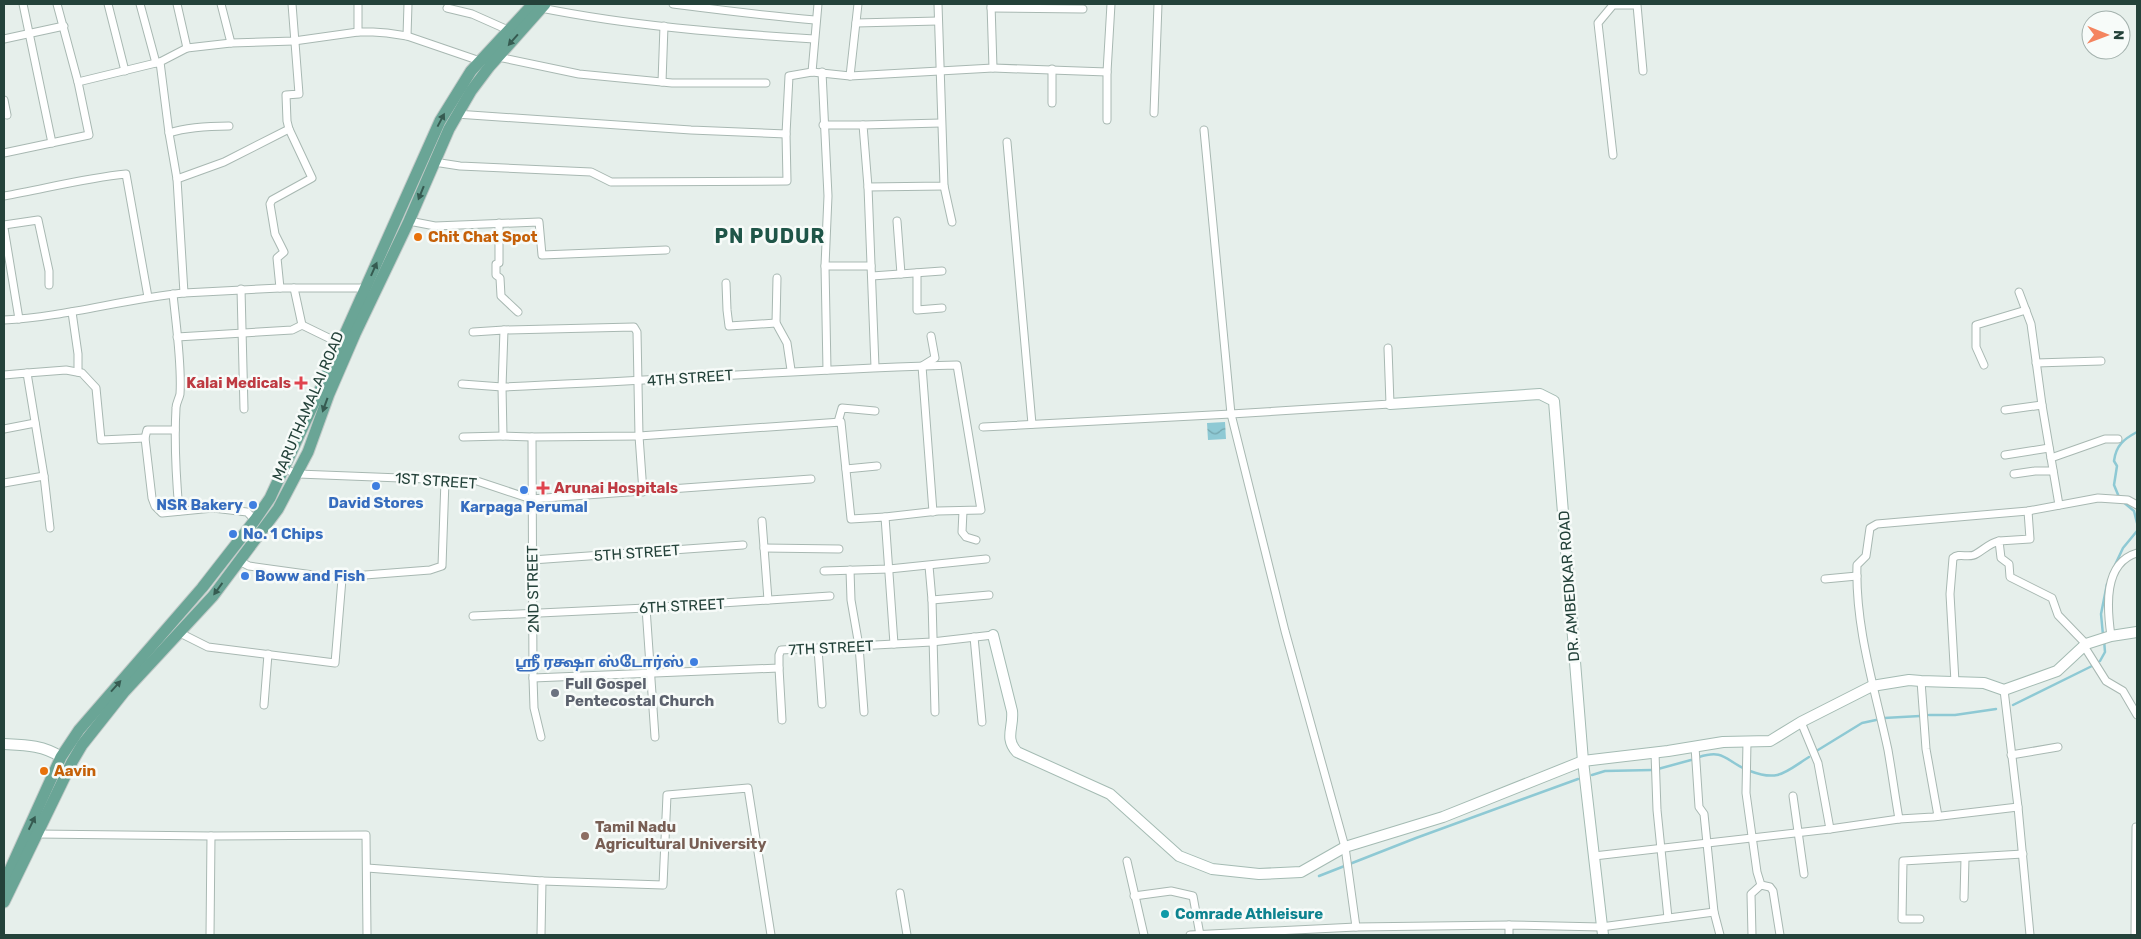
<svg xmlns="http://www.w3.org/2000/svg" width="2141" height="939" font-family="Rubik,'Noto Sans Tamil',sans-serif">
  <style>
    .water { fill: url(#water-waves) }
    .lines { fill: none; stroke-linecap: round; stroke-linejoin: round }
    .stream { stroke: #8ec9d4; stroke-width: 2.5 }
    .street-casing { stroke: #a8b8b2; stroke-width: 9 }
    .secondary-casing { stroke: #a4bbb3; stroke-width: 12 }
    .primary-casing { stroke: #c2cac8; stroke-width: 13 }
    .street { stroke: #fff; stroke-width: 7 }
    .secondary { stroke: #fff; stroke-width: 10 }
    .primary { stroke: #6aa596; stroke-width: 11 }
    .oneway { fill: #365b51 }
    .food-dot { fill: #e8710a; stroke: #f7fbf9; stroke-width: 2 }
    .health-dot { fill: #e0444e; stroke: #f7fbf9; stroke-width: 2 }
    .shop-dot { fill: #3f7fe0; stroke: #f7fbf9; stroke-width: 2 }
    .worship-dot { fill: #6b7280; stroke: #f7fbf9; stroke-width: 2 }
    .education-dot { fill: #8d6e63; stroke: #f7fbf9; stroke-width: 2 }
    .culture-dot { fill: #0f9aa8; stroke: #f7fbf9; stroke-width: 2 }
    .labels { text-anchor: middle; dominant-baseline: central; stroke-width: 5; stroke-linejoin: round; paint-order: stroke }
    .food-label { font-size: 15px; font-weight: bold; fill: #c56008; stroke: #f7fbf9; text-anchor: start }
    .street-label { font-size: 15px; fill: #24423a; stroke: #f7fbf9 }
    .health-label { font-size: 15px; font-weight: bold; fill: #be3a42; stroke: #f7fbf9; text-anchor: end }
    .shop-label { font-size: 15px; font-weight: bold; fill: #366cbe; stroke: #f7fbf9 }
    .worship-label { font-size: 15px; font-weight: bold; fill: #5b616d; stroke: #f7fbf9; text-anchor: start }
    .education-label { font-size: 15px; font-weight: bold; fill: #785e54; stroke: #f7fbf9; text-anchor: start }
    .culture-label { font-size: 15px; font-weight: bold; fill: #0d838f; stroke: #f7fbf9; text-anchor: start }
    .district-label { font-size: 20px; font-weight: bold; letter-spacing: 1px; fill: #1f5548; stroke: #f7fbf9 }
  </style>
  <defs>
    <pattern id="water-waves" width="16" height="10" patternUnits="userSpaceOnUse" patternTransform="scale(1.25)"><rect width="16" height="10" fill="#8ec9d4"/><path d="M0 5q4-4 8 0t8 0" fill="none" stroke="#74a5ad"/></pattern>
  </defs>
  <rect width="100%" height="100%" fill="#e6efeb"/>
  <path class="water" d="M 1225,422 L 1226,439 L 1208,440 L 1207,423 Z"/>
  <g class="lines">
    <g class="stream">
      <path d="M 2119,497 L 2114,485 L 2117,466 L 2114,461 C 2116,445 2124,439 2137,432"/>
      <path d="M 2122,501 L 2134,511 L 2137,523"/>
      <path d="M 2115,565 L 2123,548 L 2137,531"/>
      <path d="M 2103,635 L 2101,614 L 2107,584"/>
      <path d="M 2100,661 L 2105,652 L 2104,640"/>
      <path d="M 2013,705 L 2092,666"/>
      <path d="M 1929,715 L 1955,715 L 1996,709"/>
      <path d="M 1884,718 L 1920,716"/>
      <path d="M 1818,750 L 1862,723 L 1876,720"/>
      <path d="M 1699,757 C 1724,749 1725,760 1745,769"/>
      <path d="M 1658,769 L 1691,760"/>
      <path d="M 1750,771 C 1779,782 1785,772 1809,757"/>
      <path d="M 1592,775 L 1605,771 L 1652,770"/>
      <path d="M 1319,876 L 1416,838 L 1578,779"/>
    </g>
    <defs>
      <g id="street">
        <path d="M 23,4 L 52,143"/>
        <path d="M 108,4 L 125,71"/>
        <path d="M 140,4 L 156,63"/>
        <path d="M 177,4 L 187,48"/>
        <path d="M 221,4 L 231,43"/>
        <path d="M 673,4 C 720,10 768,16 815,20"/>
        <path d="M 447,8 L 472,14 L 508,30"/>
        <path d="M 541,8 C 631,26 722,33 814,39"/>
        <path d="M 991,8 L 1083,9"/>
        <path d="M 856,23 L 938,21"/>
        <path d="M 358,32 L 358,4"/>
        <path d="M 407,36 L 408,4"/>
        <path d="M 4,39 L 64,26"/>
        <path d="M 498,57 L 579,74 L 672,83 L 766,83"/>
        <path d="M 993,68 L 1107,72 L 1111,4"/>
        <path d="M 812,72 L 818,4"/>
        <path d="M 822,72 L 828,196 L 825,266 L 827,370"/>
        <path d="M 850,76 L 858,4"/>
        <path d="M 78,82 L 160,62"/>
        <path d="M 662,82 L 664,26"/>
        <path d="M 4,100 L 7,115"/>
        <path d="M 1052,103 L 1052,69"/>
        <path d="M 1154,113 L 1158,4"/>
        <path d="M 456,114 L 691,130 L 786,134 L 789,76 L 812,72 L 850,76 L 993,68 L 991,4"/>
        <path d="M 1107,120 L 1107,72"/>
        <path d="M 823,125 L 863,125"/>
        <path d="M 169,133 C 188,127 208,126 229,126"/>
        <path d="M 1007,142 L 1032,424"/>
        <path d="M 4,153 L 89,135 L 78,82 L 57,4"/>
        <path d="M 1613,155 L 1598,23 L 1613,5 L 1637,5 L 1643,71"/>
        <path d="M 434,162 L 460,166 L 591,172 L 611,182 L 787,181 L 786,134"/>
        <path d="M 177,179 L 224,162 L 289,129"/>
        <path d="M 944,186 L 952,222"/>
        <path d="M 868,187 L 863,125 L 941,123"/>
        <path d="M 4,196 C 44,189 85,178 126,174 L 148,297"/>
        <path d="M 409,221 L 435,226 L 539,222 L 542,255 L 666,250"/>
        <path d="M 897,221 L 901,274"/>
        <path d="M 499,223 L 499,263 L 496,264 L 496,275 L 500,278 L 501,296 L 518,312"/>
        <path d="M 4,225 L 38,220 L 49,271 L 49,285"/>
        <path d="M 4,228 L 19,319"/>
        <path d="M 825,266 L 871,266"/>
        <path d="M 917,273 L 917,310 L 942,308"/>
        <path d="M 872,276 L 942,271"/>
        <path d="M 777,278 L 776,323 L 787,343 L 791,370"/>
        <path d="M 726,283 L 727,310 L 729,326 L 776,323"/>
        <path d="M 280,288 L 277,258 L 284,252 L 275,234 L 270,204 L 272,200 L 312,178 L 289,129 L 287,121 L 286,95 L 299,94 L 292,4"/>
        <path d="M 294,288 L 302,325"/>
        <path d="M 367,288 L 280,288 L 184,293 L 177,179 L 169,133 L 160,62 L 187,48 L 231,43 L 294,41 L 358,32 L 373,32 L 387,33 L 407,36 L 483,62"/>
        <path d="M 241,289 L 244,409"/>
        <path d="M 2019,292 L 2031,324 L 2042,405"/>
        <path d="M 173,294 C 176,325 182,364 180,394 C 179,399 176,403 176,408 C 174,443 176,477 179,511"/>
        <path d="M 72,312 L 78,354 L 78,372"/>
        <path d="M 4,320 C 65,317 123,299 184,293"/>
        <path d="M 504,330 L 634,327 L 637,332 L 639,436 L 643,492"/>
        <path d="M 931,336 L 935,358 L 922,366 L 933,512"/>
        <path d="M 177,337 L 292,330 L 302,325 L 341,344"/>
        <path d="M 2036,363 L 2101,361"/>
        <path d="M 1984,365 L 1976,347 L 1976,325 L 2026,310"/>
        <path d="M 875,367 L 868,187 L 944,186 L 938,4"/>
        <path d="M 27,373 L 66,370 L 82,373 L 96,388 L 101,440 L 145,438"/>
        <path d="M 4,375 L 27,373 L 44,476 L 50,528"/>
        <path d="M 462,384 L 502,387 L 504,330 L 473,332"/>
        <path d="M 2005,410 L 2042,405 L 2051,458"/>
        <path d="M 838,422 L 842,408 L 875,411"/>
        <path d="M 983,427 L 1231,414 L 1204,130"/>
        <path d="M 4,429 L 35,423"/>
        <path d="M 175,430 L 147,430 L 145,438 L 152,498 L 155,506 L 162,513 L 213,508 L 247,512 L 255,520"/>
        <path d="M 463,437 L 503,436"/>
        <path d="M 532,437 L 503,436 L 502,387 C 654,381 805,369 957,365 L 981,510 L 938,511 L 885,517"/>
        <path d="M 2005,455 L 2049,448"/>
        <path d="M 284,469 L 298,474 L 477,481 L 531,499 L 811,479"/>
        <path d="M 846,469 L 877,466"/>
        <path d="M 2014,474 L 2035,471 L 2053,471"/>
        <path d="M 4,483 L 44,476"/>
        <path d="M 2059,505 L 2051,458 L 2105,439 L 2118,439"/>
        <path d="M 963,511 L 962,532 L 966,537 L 976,540"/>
        <path d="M 2028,511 L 2030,539 L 1999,541 L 2001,558 L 2009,564 L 2010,577 L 2052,598 L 2058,615 L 2086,644"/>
        <path d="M 762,521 L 768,600"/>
        <path d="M 764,548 L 839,549"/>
        <path d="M 532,560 L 743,545"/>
        <path d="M 929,566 L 932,600 L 935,712"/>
        <path d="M 850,570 L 851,600 L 859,646 L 864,712"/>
        <path d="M 824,571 L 889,569 L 986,559"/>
        <path d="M 365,575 L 430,570 L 442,566 L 445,480"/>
        <path d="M 1825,579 L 1857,576"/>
        <path d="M 932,600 L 989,595"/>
        <path d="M 646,608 L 655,737"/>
        <path d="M 473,616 L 646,608 L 830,596"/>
        <path d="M 180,633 L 208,647 L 335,663 L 342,579 L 249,566 L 239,561"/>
        <path d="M 2111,636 C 2107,608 2103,563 2137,553"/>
        <path d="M 974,637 L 982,722"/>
        <path d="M 2084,646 L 2106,681 L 2123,691 L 2137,715"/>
        <path d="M 818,649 L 822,704"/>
        <path d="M 779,668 L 782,720"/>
        <path d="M 533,678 L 779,668 L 779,655 L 781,650 L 932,642 L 993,635"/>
        <path d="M 1921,681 L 1926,749 L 1938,816"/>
        <path d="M 1955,682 L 1950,594 L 1953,558 C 1959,552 1969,559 1976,554 C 1983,550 1990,543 1999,541"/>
        <path d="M 2004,690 L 2018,807 L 2030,935"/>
        <path d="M 264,705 L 268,654"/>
        <path d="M 1801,722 L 1818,763 L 1830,829"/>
        <path d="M 541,737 L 534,708 L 533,678 L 532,437 L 639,436 L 841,422 L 851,519 L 885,517 L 894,644"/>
        <path d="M 1747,742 L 1746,793 L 1757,872 L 1761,885 L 1770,887 L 1773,891 L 1780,935"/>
        <path d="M 1695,747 L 1699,807 L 1704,814 L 1714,912 L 1720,935"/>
        <path d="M 1655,753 L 1657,810 L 1668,918"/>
        <path d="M 2011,755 L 2058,747"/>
        <path d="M 1793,796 L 1804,874"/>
        <path d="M 2018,807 L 1933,817 L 1899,819 C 1895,796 1892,773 1888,750 C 1875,689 1855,628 1857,565 L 1866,556 L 1870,528 L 1877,524 L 2028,511 L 2098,498 L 2128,500 L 2137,505"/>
        <path d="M 37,834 L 211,836 L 366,835 L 367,935"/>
        <path d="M 1594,856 L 1830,829 L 1899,819"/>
        <path d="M 1127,861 L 1144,935"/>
        <path d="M 367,868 L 542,881 L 541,935"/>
        <path d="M 542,881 L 663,885 L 667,795 L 748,788 L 771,935"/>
        <path d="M 900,893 L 907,935"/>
        <path d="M 1134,896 L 1171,891 L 1193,896 L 1200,935"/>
        <path d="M 1964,898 L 1965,858"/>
        <path d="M 1920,919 L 1902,919 L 1903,861 L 2023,854"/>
        <path d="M 1356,927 L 1509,925 L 1601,927 L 1714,912"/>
        <path d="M 210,935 L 211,836"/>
        <path d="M 1190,935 L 1356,927 L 1345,847 L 1285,631 L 1231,414 L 1390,404 L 1388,348"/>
        <path d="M 1509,935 L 1509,925"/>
        <path d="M 1752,935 L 1751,894 L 1761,885"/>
        <path d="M 2135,935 L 2136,827"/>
      </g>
      <g id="secondary">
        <path d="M 1390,404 L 1540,394 L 1554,401 L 1583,761 L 1603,935"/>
        <path d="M 993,635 L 1012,711 C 1014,727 1004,738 1017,752 L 1110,794 L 1179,856 L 1212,869 L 1259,874 L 1301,872 L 1345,847 L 1443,817 L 1583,761 L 1668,751 L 1723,742 L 1770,741 L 1801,722 L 1872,686 L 1909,680 L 1921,681 L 1984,683 L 2004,690 L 2057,671 L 2086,644 L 2111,636 L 2137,632"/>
        <path d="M 4,744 C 24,745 43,745 61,757"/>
      </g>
      <g id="primary">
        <path d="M 4,883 L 61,757 L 79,730 L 202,588 L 255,520 L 270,498 L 315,401 L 440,121 L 471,71 L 533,4"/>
        <path d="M 4,902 L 72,762 L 82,745 L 124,692 L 213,596 L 278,509 L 308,452 L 329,394 L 355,334 L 409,221 L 449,129 L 471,91 L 489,67 L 545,4"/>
      </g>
    </defs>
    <use href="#street" class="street-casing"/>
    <use href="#secondary" class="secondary-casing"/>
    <use href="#primary" class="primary-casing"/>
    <use href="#street" class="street"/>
    <use href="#secondary" class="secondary"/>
    <use href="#primary" class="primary"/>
  </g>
  <defs><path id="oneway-solid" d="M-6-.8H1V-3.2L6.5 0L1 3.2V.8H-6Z" transform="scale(1.25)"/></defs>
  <g class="oneway">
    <use href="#oneway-solid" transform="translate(513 40) rotate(131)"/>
    <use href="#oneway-solid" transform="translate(441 120) rotate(-62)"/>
    <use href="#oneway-solid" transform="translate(421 193) rotate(112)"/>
    <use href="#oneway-solid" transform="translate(374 269) rotate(-66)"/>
    <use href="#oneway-solid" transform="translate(325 405) rotate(110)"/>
    <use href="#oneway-solid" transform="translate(218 589) rotate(126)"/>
    <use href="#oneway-solid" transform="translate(116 686) rotate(-48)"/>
    <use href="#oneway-solid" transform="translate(32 823) rotate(-64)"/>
  </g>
  <g class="food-dot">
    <circle cx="418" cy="237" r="5"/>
    <circle cx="44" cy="771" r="5"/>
  </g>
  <g class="health-dot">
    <path d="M298.5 375.5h5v5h5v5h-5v5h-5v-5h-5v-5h5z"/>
    <path d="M540.5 480.5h5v5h5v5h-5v5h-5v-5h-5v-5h5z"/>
  </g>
  <g class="shop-dot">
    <circle cx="376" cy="486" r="5"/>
    <circle cx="524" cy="490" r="5"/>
    <circle cx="253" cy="505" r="5"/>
    <circle cx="233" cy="534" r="5"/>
    <circle cx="245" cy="576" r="5"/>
    <circle cx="694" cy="662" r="5"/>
  </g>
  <circle class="worship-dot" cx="555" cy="693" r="5"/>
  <circle class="education-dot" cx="585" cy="836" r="5"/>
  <circle class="culture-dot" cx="1165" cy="914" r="5"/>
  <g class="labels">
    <g class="food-label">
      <text x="428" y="237">Chit Chat Spot</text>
      <text x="54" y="771">Aavin</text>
    </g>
    <g class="street-label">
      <text transform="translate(690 378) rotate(-4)">4TH STREET</text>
      <text transform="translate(308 406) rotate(-67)">MARUTHAMALAI ROAD</text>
      <text transform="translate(436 481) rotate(4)">1ST STREET</text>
      <text transform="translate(637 553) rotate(-4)">5TH STREET</text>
      <text transform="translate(1569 586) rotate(-94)">DR. AMBEDKAR ROAD</text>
      <text transform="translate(533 589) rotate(-91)">2ND STREET</text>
      <text transform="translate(682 606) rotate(-3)">6TH STREET</text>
      <text transform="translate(831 648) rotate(-3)">7TH STREET</text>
    </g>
    <g class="health-label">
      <text x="291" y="383">Kalai Medicals</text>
      <text x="554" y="488" text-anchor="start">Arunai Hospitals</text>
    </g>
    <g class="shop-label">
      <text x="376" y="503">David Stores</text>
      <text x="243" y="505" text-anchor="end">NSR Bakery</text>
      <text x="524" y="507">Karpaga Perumal</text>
      <text x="243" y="534" text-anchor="start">No. 1 Chips</text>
      <text x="255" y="576" text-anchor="start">Boww and Fish</text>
      <text x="684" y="662" text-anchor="end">ஶ்ரீ ரக்ஷா ஸ்டோர்ஸ்</text>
    </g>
    <g class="worship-label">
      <text x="565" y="684">Full Gospel<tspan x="565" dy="17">Pentecostal Church</tspan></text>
    </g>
    <g class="education-label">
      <text x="595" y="827">Tamil Nadu<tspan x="595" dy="17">Agricultural University</tspan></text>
    </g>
    <g class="culture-label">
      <text x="1175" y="914">Comrade Athleisure</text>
    </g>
    <g class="district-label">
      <text x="770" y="236">PN PUDUR</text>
    </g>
  </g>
  <rect width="2141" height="939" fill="none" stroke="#24423a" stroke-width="10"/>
  <g transform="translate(2106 35) rotate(91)"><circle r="24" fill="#f7fbf9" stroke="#a3b1ad"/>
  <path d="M0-4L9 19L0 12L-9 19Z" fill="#f4845f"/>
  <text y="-8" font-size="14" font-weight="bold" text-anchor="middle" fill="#24423a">N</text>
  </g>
</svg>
